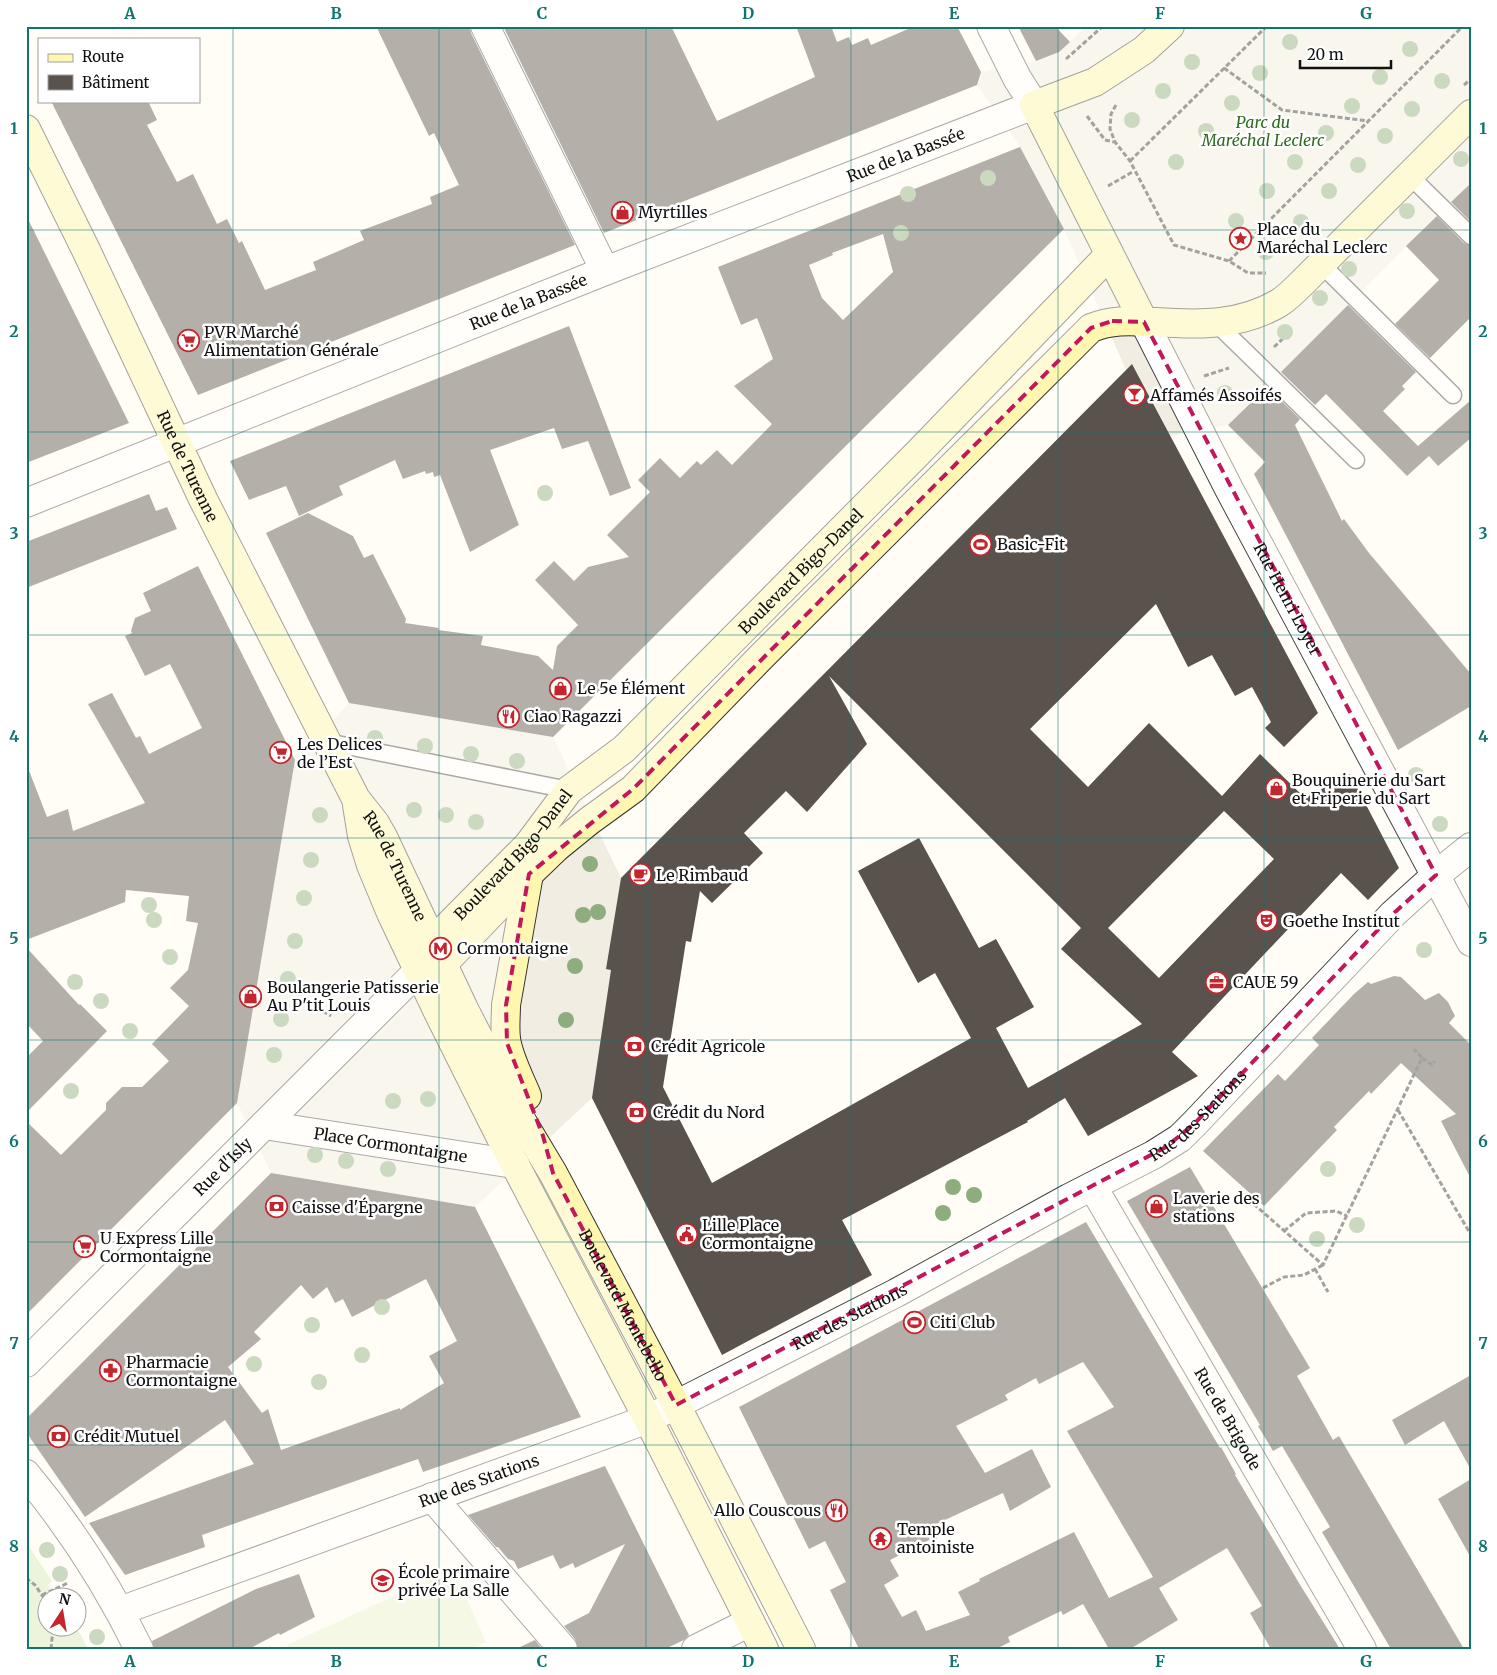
<svg xmlns="http://www.w3.org/2000/svg" width="1497" height="1675" font-family="Merriweather,serif">
  <style>
    .green { fill: #d5ebbd }
    .pitch { fill: #e6f2cf }
    .plaza { fill: #f1ede2 }
    .building { fill: #5a524d; fill-rule: evenodd }
    .lines { fill: none; stroke-linecap: round; stroke-linejoin: round }
    .service-casing { stroke: #444; stroke-width: 19 }
    .minor-casing { stroke: #444; stroke-width: 30 }
    .tertiary-casing { stroke: #444; stroke-width: 30 }
    .secondary-casing { stroke: #333; stroke-width: 30 }
    .path { stroke: #333; stroke-width: 3; stroke-dasharray: 5 2.5; stroke-linecap: butt }
    .service { stroke: #fff; stroke-width: 16 }
    .minor { stroke: #fff; stroke-width: 28 }
    .tertiary { stroke: #fff; stroke-width: 28 }
    .secondary { stroke: #fff6b0; stroke-width: 28 }
    .tree { fill: #8dad7f }
    .marked { fill: none; stroke: #c2185b; stroke-width: 4; stroke-dasharray: 10 6; stroke-linejoin: round }
    .grid { fill: none; stroke: #0f766e; stroke-width: 1; stroke-opacity: 0.55 }
    .labels { text-anchor: middle; dominant-baseline: central; stroke-width: 5; stroke-linejoin: round; paint-order: stroke }
    .park-label { font-size: 16px; font-style: italic; fill: #2f6b1f; stroke: #fff }
    .street-label { font-size: 16px; fill: #111; stroke: #fff }
    .poi-label { font-size: 16px; fill: #111; stroke: #fff; text-anchor: start }
    .neatline { fill: none; stroke: #0f766e; stroke-width: 2 }
    .grid-label { font-size: 16px; text-anchor: middle; font-weight: bold; fill: #0f766e }
  </style>
  <rect width="100%" height="100%" fill="#fffdf5"/>
  <path class="green" d="M 26,1542 L 52,1581 L 48,1585 L 54,1596 L 60,1594 L 61,1597 L 48,1598 L 48,1628 L 77,1628 L 88,1649 L 26,1649 Z"/>
  <path class="pitch" d="M 453,1569 L 486,1642 L 471,1649 L 289,1649 L 287,1645 Z"/>
  <g class="plaza">
    <path d="M 1086,26 L 1471,26 L 1471,182 L 1228,425 L 1171,436 L 1137,373 L 1126,370 L 1064,229 L 1020,147 L 977,85 L 981,72 L 1036,61 L 1059,52 Z"/>
    <path d="M 349,703 L 553,737 L 621,878 L 606,968 L 612,971 L 592,1098 L 475,1207 L 271,1173 L 237,1103 L 295,760 Z"/>
  </g>
  <g class="building">
    <path d="M 376,26 L 470,26 L 471,33 L 575,245 L 198,395 L 51,101 L 148,101 L 157,120 L 147,125 L 177,182 L 193,174 L 217,224 L 227,219 L 239,243 L 242,241 L 265,290 L 316,270 L 313,262 L 364,240 L 360,231 L 432,204 L 430,197 L 459,185 L 434,133 L 429,136 Z"/>
    <path d="M 503,26 L 671,26 L 717,121 L 815,77 L 796,26 L 831,26 L 837,42 L 849,37 L 852,45 L 868,38 L 871,45 L 915,26 L 957,26 L 981,72 L 977,85 L 604,233 Z"/>
    <path d="M 1018,26 L 1055,26 L 1070,42 L 1059,52 L 1036,61 Z"/>
    <path d="M 1020,147 L 1064,229 L 553,737 L 349,703 L 266,533 L 308,513 L 353,536 L 364,558 L 373,554 L 406,619 L 405,623 L 439,628 L 438,630 L 483,636 L 481,645 L 538,656 L 553,670 L 557,646 L 578,625 L 535,580 L 554,561 L 574,581 L 588,567 L 629,557 L 607,535 L 650,492 L 638,480 L 660,458 L 680,478 L 697,461 L 701,465 L 717,450 L 732,465 L 772,424 L 734,386 L 773,359 L 757,318 L 741,325 L 718,267 ZM 883,234 L 893,272 L 843,320 L 822,298 L 809,265 L 833,255 L 832,253 Z"/>
    <path d="M 1471,183 L 1471,222 L 1451,202 Z"/>
    <path d="M 26,215 L 129,423 L 26,463 Z"/>
    <path d="M 1437,216 L 1464,243 L 1471,246 L 1471,317 L 1430,358 L 1395,324 L 1439,280 L 1406,246 Z"/>
    <path d="M 1348,305 L 1416,372 L 1402,386 L 1405,389 L 1383,411 L 1418,446 L 1471,400 L 1471,438 L 1438,466 L 1429,456 L 1407,476 L 1326,394 L 1315,405 L 1281,372 Z"/>
    <path d="M 569,326 L 631,488 L 610,496 L 588,441 L 562,449 L 554,428 L 490,450 L 519,525 L 470,552 L 440,475 L 434,477 L 433,472 L 426,474 L 425,471 L 403,479 L 395,460 L 339,486 L 343,495 L 299,516 L 286,486 L 249,500 L 230,461 Z"/>
    <path d="M 1132,364 L 1318,713 L 1284,747 L 1265,728 L 1271,722 L 1252,687 L 1235,696 L 1212,655 L 1188,667 L 1156,604 L 1030,729 L 1088,787 L 1149,723 L 1222,796 L 1260,754 L 1305,798 L 1350,774 L 1399,868 L 1368,900 L 1341,873 L 1172,1052 L 1198,1076 L 1088,1136 L 1065,1098 L 1027,1121 L 1028,1122 L 842,1220 L 872,1275 L 722,1355 L 592,1098 L 611,970 L 606,969 L 621,878 ZM 829,676 L 1081,928 L 1061,949 L 1142,1024 L 1028,1088 L 996,1028 L 1034,1007 L 996,939 L 979,948 L 919,838 L 858,871 L 918,983 L 935,973 L 971,1038 L 712,1183 L 663,1087 L 686,941 L 691,942 L 700,891 L 712,903 L 763,853 L 744,833 L 786,791 L 807,812 L 867,744 ZM 1224,811 L 1274,859 L 1159,978 L 1108,928 Z"/>
    <path d="M 1267,387 L 1300,419 L 1295,425 L 1342,521 L 1344,519 L 1369,553 L 1471,674 L 1471,706 L 1398,750 L 1254,474 L 1265,462 L 1228,425 Z"/>
    <path d="M 149,494 L 156,511 L 167,507 L 177,529 L 26,588 L 26,542 Z"/>
    <path d="M 198,566 L 295,760 L 237,1103 L 26,1315 L 26,1121 L 61,1155 L 106,1110 L 106,1103 L 122,1087 L 142,1087 L 169,1061 L 152,1044 L 189,1006 L 170,988 L 188,970 L 198,923 L 186,921 L 189,896 L 126,890 L 125,902 L 26,940 L 26,768 L 28,768 L 47,817 L 68,809 L 73,831 L 145,803 L 88,704 L 112,693 L 136,738 L 140,736 L 149,754 L 202,728 L 170,664 L 145,676 L 125,636 L 132,633 L 131,631 L 135,618 L 151,611 L 143,593 Z"/>
    <path d="M 26,947 L 79,1005 L 80,1004 L 107,1031 L 26,1113 L 26,1058 L 43,1041 L 26,1023 Z"/>
    <path d="M 1394,976 L 1401,977 L 1425,1000 L 1439,993 L 1448,1002 L 1455,1016 L 1449,1023 L 1471,1045 L 1471,1179 L 1441,1121 L 1456,1114 L 1401,1063 L 1371,1094 L 1369,1091 L 1334,1127 L 1337,1130 L 1264,1206 L 1203,1151 L 1278,1074 L 1285,1081 L 1319,1045 L 1312,1038 L 1354,994 L 1368,982 L 1371,984 Z"/>
    <path d="M 1190,1167 L 1310,1368 L 1297,1376 L 1333,1440 L 1339,1436 L 1464,1649 L 1391,1649 L 1322,1532 L 1330,1527 L 1282,1446 L 1273,1451 L 1258,1426 L 1260,1425 L 1127,1201 Z"/>
    <path d="M 271,1173 L 475,1207 L 581,1417 L 423,1472 L 418,1459 L 202,1535 L 205,1547 L 125,1575 L 89,1523 L 254,1464 L 225,1420 L 85,1517 L 26,1432 L 26,1419 ZM 426,1279 L 457,1341 L 429,1356 L 444,1383 L 400,1410 L 400,1408 L 281,1450 L 268,1409 L 262,1413 L 228,1367 L 261,1339 L 254,1332 L 301,1285 L 313,1299 L 327,1287 L 335,1303 L 343,1299 L 352,1317 Z"/>
    <path d="M 1086,1222 L 1220,1448 L 1221,1447 L 1236,1474 L 1235,1475 L 1299,1583 L 1340,1649 L 1271,1649 L 1250,1613 L 1262,1606 L 1227,1548 L 1159,1588 L 1178,1620 L 1130,1649 L 1109,1649 L 1083,1604 L 1063,1615 L 1061,1611 L 1008,1637 L 1010,1642 L 996,1649 L 859,1649 L 830,1590 L 846,1582 L 825,1541 L 809,1549 L 739,1407 ZM 1083,1362 L 1114,1407 L 1067,1431 L 1153,1577 L 1109,1598 L 1074,1532 L 979,1579 L 980,1581 L 958,1592 L 970,1615 L 926,1631 L 916,1610 L 902,1617 L 884,1585 L 899,1576 L 890,1560 L 937,1536 L 932,1526 L 1003,1493 L 1010,1511 L 1051,1487 L 1032,1449 L 985,1473 L 956,1426 L 1008,1400 L 1005,1395 L 1036,1378 L 1039,1384 Z"/>
    <path d="M 1471,1375 L 1471,1470 L 1444,1421 L 1405,1445 L 1392,1420 Z"/>
    <path d="M 605,1466 L 689,1635 L 684,1640 L 665,1649 L 578,1649 L 575,1639 L 564,1626 L 589,1613 L 625,1544 L 575,1568 L 573,1563 L 560,1569 L 553,1555 L 518,1569 L 514,1561 L 508,1559 L 498,1547 L 496,1547 L 468,1515 Z"/>
    <path d="M 1471,1479 L 1471,1558 L 1438,1499 Z"/>
    <path d="M 299,1574 L 315,1617 L 280,1635 L 279,1633 L 249,1649 L 154,1649 L 152,1641 L 256,1589 Z"/>
    <path d="M 535,1640 L 542,1649 L 516,1649 Z"/>
  </g>
  <g class="lines">
    <defs>
      <g id="service">
        <path d="M 1410,176 L 1471,236"/>
        <path d="M 1321,264 L 1453,395"/>
        <path d="M 1217,324 L 1356,460"/>
        <path d="M 327,742 L 569,790"/>
      </g>
      <g id="minor">
        <path d="M 485,26 L 605,271"/>
        <path d="M 991,26 L 1017,78 L 1034,105"/>
        <path id="s1" d="M 1144,322 L 1229,489 L 1471,942"/>
        <path id="s2" d="M 264,1125 L 515,1164"/>
        <path id="s3" d="M 1093,1187 L 1362,1649"/>
        <path d="M 26,1474 C 71,1528 108,1586 139,1649"/>
        <path d="M 432,1497 L 563,1649"/>
        <path id="s4" d="M 120,1611 L 648,1419 L 896,1293 L 1069,1198 L 1153,1155 L 1180,1138 L 1195,1123 L 1393,914 L 1436,875 L 1471,847"/>
        <path d="M 696,1649 L 750,1622"/>
      </g>
      <g id="tertiary">
        <path id="s5" d="M 26,503 L 605,271 L 1034,105"/>
        <path id="s6" d="M 26,1363 L 418,971"/>
      </g>
      <g id="secondary">
        <path id="s7" d="M 26,129 L 86,250 L 203,499 L 356,799 L 375,823 L 383,837 L 464,1009 L 520,1118 L 553,1173 L 676,1405 L 801,1649"/>
        <path d="M 1144,322 L 1034,105 L 1095,82 L 1144,50 L 1170,26"/>
        <path d="M 357,805 L 362,836 L 371,865 L 391,913 L 438,1012 L 500,1136 L 648,1419 L 764,1649"/>
        <path id="s8" d="M 425,956 L 432,942 L 528,845 L 569,790 L 624,749 L 918,453 L 1109,255"/>
        <path d="M 418,971 L 443,964 L 529,874 L 557,847 L 589,821 L 633,789 L 761,657 L 1091,328 C 1113,319 1132,321 1155,322 C 1199,325 1240,326 1279,303 C 1287,298 1295,290 1302,283 L 1471,114"/>
        <path d="M 527,1096 C 520,1079 511,1062 507,1044 C 504,1032 506,1018 506,1005 L 529,874"/>
      </g>
    </defs>
    <use href="#service" class="service-casing"/>
    <use href="#minor" class="minor-casing"/>
    <use href="#tertiary" class="tertiary-casing"/>
    <use href="#secondary" class="secondary-casing"/>
    <g class="path">
      <path d="M 1066,59 L 1103,26"/>
      <path d="M 1224,68 L 1282,110 L 1368,121"/>
      <path d="M 1464,85 L 1471,79"/>
      <path d="M 1116,105 L 1111,114 L 1110,129 L 1115,142 L 1130,161 L 1174,245 L 1229,261 L 1248,273 L 1266,273"/>
      <path d="M 1087,116 L 1105,140 L 1114,142"/>
      <path d="M 1130,161 L 1267,26"/>
      <path d="M 1108,186 L 1134,171"/>
      <path d="M 1229,261 L 1463,26"/>
      <path d="M 1274,347 L 1290,332"/>
      <path d="M 1204,376 L 1229,368"/>
      <path d="M 323,1011 L 331,1016"/>
      <path d="M 1422,1058 L 1432,1065 L 1435,1061"/>
      <path d="M 1398,1110 L 1471,1235"/>
      <path d="M 1248,1199 L 1323,1265 L 1422,1058 L 1414,1049"/>
      <path d="M 1284,1231 L 1306,1213 L 1336,1211 L 1347,1216"/>
      <path d="M 1315,1269 L 1328,1292"/>
      <path d="M 1263,1288 L 1284,1277 L 1304,1275 L 1323,1265"/>
      <path d="M 26,1578 L 35,1585 L 48,1604"/>
      <path d="M 42,1595 L 68,1583"/>
      <path d="M 51,1649 L 53,1628"/>
    </g>
    <use href="#service" class="service"/>
    <use href="#minor" class="minor"/>
    <use href="#tertiary" class="tertiary"/>
    <use href="#secondary" class="secondary"/>
  </g>
  <g class="tree">
    <circle cx="1290" cy="42" r="8"/>
    <circle cx="1410" cy="49" r="8"/>
    <circle cx="1192" cy="62" r="8"/>
    <circle cx="1260" cy="73" r="8"/>
    <circle cx="1380" cy="77" r="8"/>
    <circle cx="1442" cy="81" r="8"/>
    <circle cx="1163" cy="91" r="8"/>
    <circle cx="1232" cy="103" r="8"/>
    <circle cx="1352" cy="106" r="8"/>
    <circle cx="1412" cy="109" r="8"/>
    <circle cx="1132" cy="120" r="8"/>
    <circle cx="1206" cy="131" r="8"/>
    <circle cx="1326" cy="133" r="8"/>
    <circle cx="1385" cy="136" r="8"/>
    <circle cx="1461" cy="159" r="8"/>
    <circle cx="1176" cy="162" r="8"/>
    <circle cx="1295" cy="162" r="8"/>
    <circle cx="1358" cy="165" r="8"/>
    <circle cx="988" cy="178" r="8"/>
    <circle cx="1267" cy="191" r="8"/>
    <circle cx="1329" cy="191" r="8"/>
    <circle cx="908" cy="194" r="8"/>
    <circle cx="1407" cy="211" r="8"/>
    <circle cx="1236" cy="221" r="8"/>
    <circle cx="1301" cy="222" r="8"/>
    <circle cx="901" cy="233" r="8"/>
    <circle cx="1266" cy="252" r="8"/>
    <circle cx="1349" cy="269" r="8"/>
    <circle cx="1320" cy="298" r="8"/>
    <circle cx="1285" cy="332" r="8"/>
    <circle cx="1225" cy="393" r="8"/>
    <circle cx="545" cy="493" r="8"/>
    <circle cx="375" cy="738" r="8"/>
    <circle cx="425" cy="746" r="8"/>
    <circle cx="471" cy="754" r="8"/>
    <circle cx="517" cy="761" r="8"/>
    <circle cx="1416" cy="775" r="8"/>
    <circle cx="414" cy="810" r="8"/>
    <circle cx="320" cy="815" r="8"/>
    <circle cx="446" cy="815" r="8"/>
    <circle cx="476" cy="822" r="8"/>
    <circle cx="1440" cy="824" r="8"/>
    <circle cx="311" cy="860" r="8"/>
    <circle cx="590" cy="864" r="8"/>
    <circle cx="304" cy="898" r="8"/>
    <circle cx="149" cy="905" r="8"/>
    <circle cx="598" cy="912" r="8"/>
    <circle cx="583" cy="915" r="8"/>
    <circle cx="154" cy="920" r="8"/>
    <circle cx="295" cy="941" r="8"/>
    <circle cx="1424" cy="950" r="8"/>
    <circle cx="170" cy="957" r="8"/>
    <circle cx="575" cy="966" r="8"/>
    <circle cx="288" cy="979" r="8"/>
    <circle cx="75" cy="982" r="8"/>
    <circle cx="101" cy="1001" r="8"/>
    <circle cx="281" cy="1019" r="8"/>
    <circle cx="566" cy="1020" r="8"/>
    <circle cx="130" cy="1031" r="8"/>
    <circle cx="274" cy="1055" r="8"/>
    <circle cx="71" cy="1091" r="8"/>
    <circle cx="428" cy="1099" r="8"/>
    <circle cx="393" cy="1101" r="8"/>
    <circle cx="315" cy="1155" r="8"/>
    <circle cx="346" cy="1161" r="8"/>
    <circle cx="388" cy="1169" r="8"/>
    <circle cx="1328" cy="1169" r="8"/>
    <circle cx="953" cy="1187" r="8"/>
    <circle cx="974" cy="1195" r="8"/>
    <circle cx="943" cy="1213" r="8"/>
    <circle cx="1357" cy="1225" r="8"/>
    <circle cx="1317" cy="1239" r="8"/>
    <circle cx="382" cy="1307" r="8"/>
    <circle cx="312" cy="1325" r="8"/>
    <circle cx="362" cy="1355" r="8"/>
    <circle cx="254" cy="1364" r="8"/>
    <circle cx="319" cy="1382" r="8"/>
    <circle cx="47" cy="1550" r="8"/>
    <circle cx="60" cy="1574" r="8"/>
    <circle cx="97" cy="1637" r="8"/>
  </g>
  <path d="M0 0H1497V1675H0ZM 1112,321 L 1144,322 L 1436,875 L 1393,914 L 1195,1123 L 1166,1147 L 676,1405 L 553,1173 L 543,1136 L 507,1043 L 506,1005 L 529,874 L 633,789 L 1091,328 Z" fill="#fffdf5" fill-opacity=".55" fill-rule="evenodd"/>
  <path class="marked" d="M 1112,321 L 1144,322 L 1436,875 L 1393,914 L 1195,1123 L 1166,1147 L 676,1405 L 553,1173 L 543,1136 L 507,1043 L 506,1005 L 529,874 L 633,789 L 1091,328 Z"/>
  <path class="grid" d="M 233,26 L 233,1649M 439,26 L 439,1649M 646,26 L 646,1649M 851,26 L 851,1649M 1058,26 L 1058,1649M 1264,26 L 1264,1649M 26,230 L 1471,230M 26,432 L 1471,432M 26,635 L 1471,635M 26,838 L 1471,838M 26,1040 L 1471,1040M 26,1242 L 1471,1242M 26,1445 L 1471,1445"/>
  <defs>
    <symbol id="shop-ring" viewBox="-11 -11 22 22"><circle r="9.5" fill="#fff" stroke="#c4262e" stroke-width="1.5"/><path d="M-5-2.5h2.3a2.7 3.5 0 0 1 5.4 0H5L5.5 6h-11ZM-1.5-2.5h3a1.5 2.3 0 0 0-3 0Z" fill="#c4262e"/></symbol>
    <symbol id="sight-ring" viewBox="-11 -11 22 22"><circle r="9.5" fill="#fff" stroke="#c4262e" stroke-width="1.5"/><path d="M0-6L1.8-2.2L6-1.7L2.9 1.2L3.7 5.4L0 3.3L-3.7 5.4L-2.9 1.2L-6-1.7L-1.8-2.2Z" fill="#c4262e"/></symbol>
    <symbol id="supermarket-ring" viewBox="-11 -11 22 22"><circle r="9.5" fill="#fff" stroke="#c4262e" stroke-width="1.5"/><path d="M-6-5.5h2.5l.6 2H6L4.5 2H-2.5L-4.4-4H-6ZM-1.5 3.2a1.3 1.3 0 1 0 .1 0ZM3 3.2a1.3 1.3 0 1 0 .1 0Z" fill="#c4262e"/></symbol>
    <symbol id="bar-ring" viewBox="-11 -11 22 22"><circle r="9.5" fill="#fff" stroke="#c4262e" stroke-width="1.5"/><path d="M-6-5H6L.8 .8V4.5H3.5V6h-7V4.5H-.8V.8Z" fill="#c4262e"/></symbol>
    <symbol id="stadium-ring" viewBox="-11 -11 22 22"><circle r="9.5" fill="#fff" stroke="#c4262e" stroke-width="1.5"/><path d="M0-5a6.5 5 0 1 0 0 10a6.5 5 0 1 0 0-10ZM-3.5-1.8h7v3.6h-7Z" fill="#c4262e"/></symbol>
    <symbol id="restaurant-ring" viewBox="-11 -11 22 22"><circle r="9.5" fill="#fff" stroke="#c4262e" stroke-width="1.5"/><path d="M-5-6h1v4h1v-4h1v4h1v-4h1v5L-1.5 .5V6h-2V.5L-5-1ZM5-6V6H3V1.5H1.5Q1.5-4 5-6Z" fill="#c4262e"/></symbol>
    <symbol id="cafe-ring" viewBox="-11 -11 22 22"><circle r="9.5" fill="#fff" stroke="#c4262e" stroke-width="1.5"/><path d="M-5.5-4.5H6V0H3Q3 3.5 0 3.5H-2.5Q-5.5 3.5-5.5 0ZM3-3.2v2h1.7v-2ZM-6 4.5H4V6H-6Z" fill="#c4262e"/></symbol>
    <symbol id="theatre-ring" viewBox="-11 -11 22 22"><circle r="9.5" fill="#fff" stroke="#c4262e" stroke-width="1.5"/><path d="M-5-5.5Q0-4 5-5.5V0Q5 5 0 6Q-5 5-5 0ZM-3.3-2.5H-1v1.5H-3.3ZM1-2.5H3.3v1.5H1ZM-2.8 1Q0 5.5 2.8 1Z" fill="#c4262e"/></symbol>
    <symbol id="metro-ring" viewBox="-11 -11 22 22"><circle r="9.5" fill="#fff" stroke="#c4262e" stroke-width="1.5"/><path d="M-5.5 5V-5H-3L0 0L3-5H5.5V5H3V-.5L0 4L-3-.5V5Z" fill="#c4262e"/></symbol>
    <symbol id="office-ring" viewBox="-11 -11 22 22"><circle r="9.5" fill="#fff" stroke="#c4262e" stroke-width="1.5"/><path d="M-6-3h4V-5.5h4V-3h4V5H-6ZM-1-4.5V-3h2v-1.5ZM-6 0V1H6V0Z" fill="#c4262e"/></symbol>
    <symbol id="bank-ring" viewBox="-11 -11 22 22"><circle r="9.5" fill="#fff" stroke="#c4262e" stroke-width="1.5"/><path d="M-6-4H6V4H-6ZM0-2.3a2.3 2.3 0 1 0 0 4.6a2.3 2.3 0 1 0 0-4.6Z" fill="#c4262e"/></symbol>
    <symbol id="civic-ring" viewBox="-11 -11 22 22"><circle r="9.5" fill="#fff" stroke="#c4262e" stroke-width="1.5"/><path d="M-.6-6.5H3V-4.5H.6V-3L4-1V1h2V6H-6V1h2V-1L-.6-3ZM-1.2 2.5V6h2.4V2.5Z" fill="#c4262e"/></symbol>
    <symbol id="pharmacy-ring" viewBox="-11 -11 22 22"><circle r="9.5" fill="#fff" stroke="#c4262e" stroke-width="1.5"/><path d="M-2-6h4v4h4v4h-4v4h-4v-4h-4v-4h4Z" fill="#c4262e"/></symbol>
    <symbol id="temple-ring" viewBox="-11 -11 22 22"><circle r="9.5" fill="#fff" stroke="#c4262e" stroke-width="1.5"/><path d="M0-6L5-2H3V0L6.5 2.5H4V6H1.5V3h-3V6H-4V2.5H-6.5L-3 0V-2H-5Z" fill="#c4262e"/></symbol>
    <symbol id="school-ring" viewBox="-11 -11 22 22"><circle r="9.5" fill="#fff" stroke="#c4262e" stroke-width="1.5"/><path d="M0-5L7-2L0 1L-7-2ZM-4 1L0 2.5L4 1V4Q0 6-4 4Z" fill="#c4262e"/></symbol>
  </defs>
  <g fill-rule="evenodd">
    <use href="#shop-ring" x="610" y="200" width="25" height="25"/>
    <use href="#sight-ring" x="1228" y="226" width="25" height="25"/>
    <use href="#supermarket-ring" x="176" y="328" width="25" height="25"/>
    <use href="#bar-ring" x="1122" y="382" width="25" height="25"/>
    <use href="#stadium-ring" x="968" y="532" width="25" height="25"/>
    <use href="#shop-ring" x="548" y="676" width="25" height="25"/>
    <use href="#restaurant-ring" x="496" y="704" width="25" height="25"/>
    <use href="#supermarket-ring" x="268" y="740" width="25" height="25"/>
    <use href="#shop-ring" x="1264" y="776" width="25" height="25"/>
    <use href="#cafe-ring" x="628" y="862" width="25" height="25"/>
    <use href="#theatre-ring" x="1254" y="908" width="25" height="25"/>
    <use href="#metro-ring" x="428" y="936" width="25" height="25"/>
    <use href="#office-ring" x="1204" y="970" width="25" height="25"/>
    <use href="#shop-ring" x="238" y="984" width="25" height="25"/>
    <use href="#bank-ring" x="622" y="1034" width="25" height="25"/>
    <use href="#bank-ring" x="624" y="1100" width="25" height="25"/>
    <use href="#bank-ring" x="264" y="1194" width="25" height="25"/>
    <use href="#shop-ring" x="1144" y="1194" width="25" height="25"/>
    <use href="#civic-ring" x="674" y="1222" width="25" height="25"/>
    <use href="#supermarket-ring" x="72" y="1234" width="25" height="25"/>
    <use href="#stadium-ring" x="902" y="1310" width="25" height="25"/>
    <use href="#pharmacy-ring" x="98" y="1358" width="25" height="25"/>
    <use href="#bank-ring" x="46" y="1424" width="25" height="25"/>
    <use href="#restaurant-ring" x="824" y="1498" width="25" height="25"/>
    <use href="#temple-ring" x="868" y="1526" width="25" height="25"/>
    <use href="#school-ring" x="370" y="1568" width="25" height="25"/>
  </g>
  <g class="labels">
    <g class="park-label">
      <text x="1263" y="122">Parc du<tspan x="1263" dy="18">Maréchal Leclerc</tspan></text>
    </g>
    <g class="street-label">
      <text stroke="none"><textPath href="#s5" startOffset="946">Rue de la Bassée</textPath></text>
      <text stroke="none"><textPath href="#s5" startOffset="541">Rue de la Bassée</textPath></text>
      <text stroke="none"><textPath href="#s7" startOffset="374">Rue de Turenne</textPath></text>
      <text stroke="none"><textPath href="#s8" startOffset="540">Boulevard Bigo-Danel</textPath></text>
      <text stroke="none"><textPath href="#s1" startOffset="312">Rue Henri Loyer</textPath></text>
      <text stroke="none"><textPath href="#s8" startOffset="135">Boulevard Bigo-Danel</textPath></text>
      <text stroke="none"><textPath href="#s7" startOffset="825">Rue de Turenne</textPath></text>
      <text stroke="none"><textPath href="#s4" startOffset="1192">Rue des Stations</textPath></text>
      <text stroke="none"><textPath href="#s2" startOffset="128">Place Cormontaigne</textPath></text>
      <text stroke="none"><textPath href="#s6" startOffset="278">Rue d'Isly</textPath></text>
      <text stroke="none"><textPath href="#s7" startOffset="1320">Boulevard Montebello</textPath></text>
      <text stroke="none"><textPath href="#s4" startOffset="788">Rue des Stations</textPath></text>
      <text stroke="none"><textPath href="#s3" startOffset="268">Rue de Brigode</textPath></text>
      <text stroke="none"><textPath href="#s4" startOffset="382">Rue des Stations</textPath></text>
    </g>
    <g class="poi-label">
      <text x="638" y="212">Myrtilles</text>
      <text x="1257" y="229">Place du<tspan x="1257" dy="18">Maréchal Leclerc</tspan></text>
      <text x="204" y="332">PVR Marché<tspan x="204" dy="18">Alimentation Générale</tspan></text>
      <text x="1150" y="395">Affamés Assoifés</text>
      <text x="997" y="544">Basic-Fit</text>
      <text x="577" y="688">Le 5e Élément</text>
      <text x="524" y="716">Ciao Ragazzi</text>
      <text x="297" y="744">Les Delices<tspan x="297" dy="18">de l’Est</tspan></text>
      <text x="1292" y="780">Bouquinerie du Sart<tspan x="1292" dy="18">et Friperie du Sart</tspan></text>
      <text x="656" y="875">Le Rimbaud</text>
      <text x="1283" y="921">Goethe Institut</text>
      <text x="457" y="948">Cormontaigne</text>
      <text x="1233" y="982">CAUE 59</text>
      <text x="267" y="987">Boulangerie Patisserie<tspan x="267" dy="18">Au P'tit Louis</tspan></text>
      <text x="651" y="1046">Crédit Agricole</text>
      <text x="653" y="1112">Crédit du Nord</text>
      <text x="1173" y="1198">Laverie des<tspan x="1173" dy="18">stations</tspan></text>
      <text x="292" y="1207">Caisse d'Épargne</text>
      <text x="702" y="1225">Lille Place<tspan x="702" dy="18">Cormontaigne</tspan></text>
      <text x="100" y="1238">U Express Lille<tspan x="100" dy="18">Cormontaigne</tspan></text>
      <text x="930" y="1322">Citi Club</text>
      <text x="126" y="1362">Pharmacie<tspan x="126" dy="18">Cormontaigne</tspan></text>
      <text x="74" y="1436">Crédit Mutuel</text>
      <text x="821" y="1510" text-anchor="end">Allo Couscous</text>
      <text x="897" y="1529">Temple<tspan x="897" dy="18">antoiniste</tspan></text>
      <text x="398" y="1572">École primaire<tspan x="398" dy="18">privée La Salle</tspan></text>
    </g>
  </g>
  <rect width="1497" height="1675" fill="none" stroke="#ffffff" stroke-width="55"/>
  <rect x="38" y="38" width="162" height="65" fill="#ffffff" stroke="#a0a0a0"/>
  <rect x="48" y="54" width="25" height="8" fill="#fff6b0" stroke="#a0a0a0"/>
  <text x="82" y="62" font-size="15" fill="#111111">Route</text>
  <rect x="48" y="75" width="25" height="15" fill="#5a524d" stroke="#a0a0a0"/>
  <text x="82" y="88" font-size="15" fill="#111111">Bâtiment</text>
  <g transform="translate(62 1612) rotate(12)"><circle r="24" fill="#ffffff" stroke="#a0a0a0"/>
  <path d="M0-4L9 19L0 12L-9 19Z" fill="#c4262e"/>
  <text y="-8" font-size="14" font-weight="bold" text-anchor="middle" fill="#111111">N</text>
  </g>
  <path d="M1300 60v8h91v-8" fill="none" stroke="#111111" stroke-width="2.5"/>
  <text x="1307" y="60" font-size="15" fill="#111111" stroke="#ffffff" stroke-width="4" paint-order="stroke">20 m</text>
  <rect x="28" y="28" width="1442" height="1620" class="neatline"/>
  <g class="grid-label">
    <text x="130" y="19">A</text>
    <text x="336" y="19">B</text>
    <text x="542" y="19">C</text>
    <text x="748" y="19">D</text>
    <text x="954" y="19">E</text>
    <text x="1160" y="19">F</text>
    <text x="1366" y="19">G</text>
    <text x="14" y="134">1</text>
    <text x="1483" y="134">1</text>
    <text x="14" y="337">2</text>
    <text x="1483" y="337">2</text>
    <text x="14" y="539">3</text>
    <text x="1483" y="539">3</text>
    <text x="14" y="742">4</text>
    <text x="1483" y="742">4</text>
    <text x="14" y="944">5</text>
    <text x="1483" y="944">5</text>
    <text x="14" y="1147">6</text>
    <text x="1483" y="1147">6</text>
    <text x="14" y="1349">7</text>
    <text x="1483" y="1349">7</text>
    <text x="14" y="1552">8</text>
    <text x="1483" y="1552">8</text>
    <text x="130" y="1667">A</text>
    <text x="336" y="1667">B</text>
    <text x="542" y="1667">C</text>
    <text x="748" y="1667">D</text>
    <text x="954" y="1667">E</text>
    <text x="1160" y="1667">F</text>
    <text x="1366" y="1667">G</text>
  </g>
</svg>
